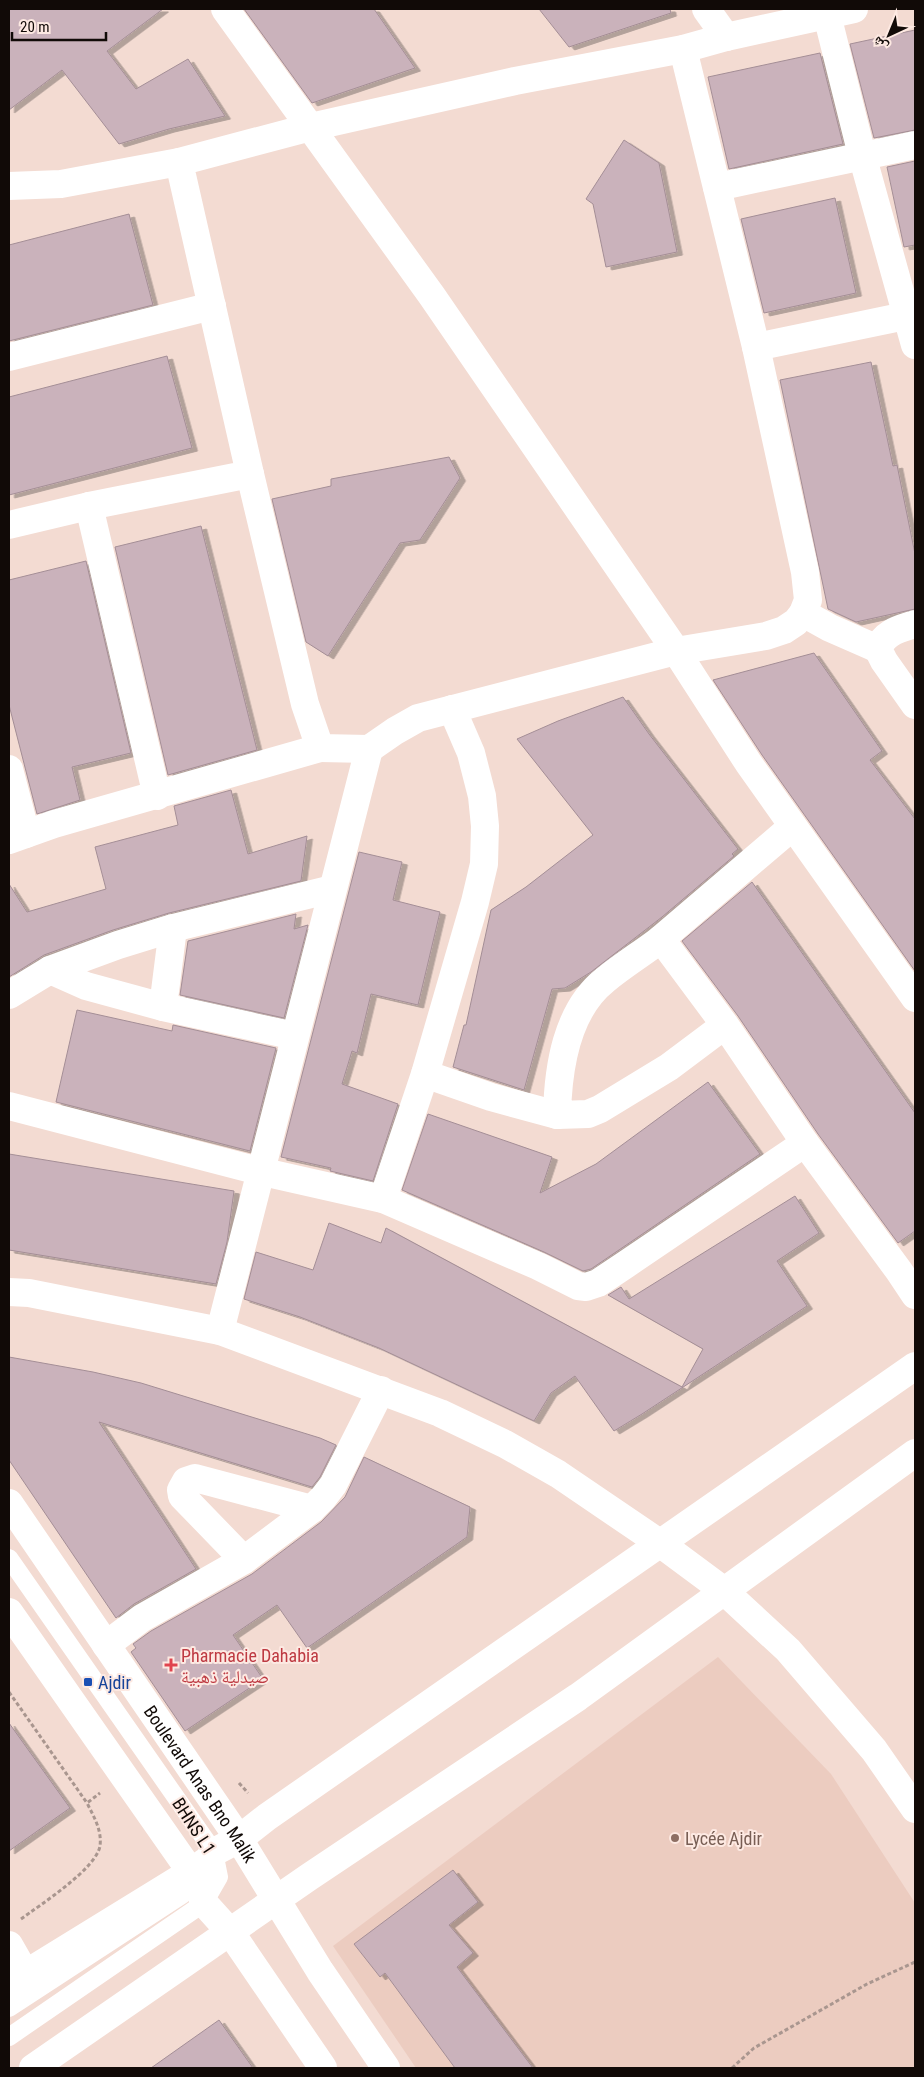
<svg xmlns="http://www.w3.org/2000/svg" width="924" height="2077" font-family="'Roboto Condensed','Noto Naskh Arabic',sans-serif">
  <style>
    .built { fill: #ecccc0 }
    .building { fill: #cab2bb; stroke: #a48e96; filter: url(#shadow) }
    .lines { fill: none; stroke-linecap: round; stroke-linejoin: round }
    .path { stroke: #a9968f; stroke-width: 3; stroke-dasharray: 4 2.5; stroke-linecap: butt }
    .service { stroke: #fff; stroke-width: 18 }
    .minor { stroke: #fff; stroke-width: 28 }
    .tertiary { stroke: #fff; stroke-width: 28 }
    .health-dot { fill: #e0444e; stroke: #fde9e2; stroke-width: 2 }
    .transit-dot { fill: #1a4fb4; stroke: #fde9e2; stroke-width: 2 }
    .education-dot { fill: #8d6e63; stroke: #fde9e2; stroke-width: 2 }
    .labels { text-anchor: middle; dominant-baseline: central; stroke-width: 4; stroke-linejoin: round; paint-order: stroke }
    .health-label { font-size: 18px; fill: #be3a42; stroke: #fde9e2; text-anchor: start }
    .transit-label { font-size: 18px; fill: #164399; stroke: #fde9e2; text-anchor: start }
    .street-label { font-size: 18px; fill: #110a07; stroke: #fde9e2 }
    .education-label { font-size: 18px; fill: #785e54; stroke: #fde9e2; text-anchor: start }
  </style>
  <defs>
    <filter id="shadow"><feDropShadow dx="5.5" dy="3" stdDeviation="0" flood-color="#0004"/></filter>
  </defs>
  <rect width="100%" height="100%" fill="#f3dbd2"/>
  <path class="built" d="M 718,1657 L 831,1774 L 915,1903 L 915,2068 L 416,2068 L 333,1946 Z"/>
  <g class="building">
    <path d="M 9,9 L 163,9 L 107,51 L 136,89 L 188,59 L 225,116 L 169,129 L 119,144 L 62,70 L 9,110 Z"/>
    <path d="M 244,9 L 374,9 L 415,68 L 312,103 Z"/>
    <path d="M 539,9 L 670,9 L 671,13 L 569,47 Z"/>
    <path d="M 915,30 L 915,130 L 874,138 L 850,44 Z"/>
    <path d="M 820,53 L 843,144 L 729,169 L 708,77 Z"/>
    <path d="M 624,140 L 659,163 L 677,252 L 606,267 L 593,204 L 586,199 Z"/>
    <path d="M 915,161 L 915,245 L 904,247 L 887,167 Z"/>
    <path d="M 835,198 L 856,293 L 764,313 L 741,219 Z"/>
    <path d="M 129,214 L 153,305 L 9,341 L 9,245 Z"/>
    <path d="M 167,356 L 192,448 L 9,495 L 9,397 Z"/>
    <path d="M 871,362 L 893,466 L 897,465 L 915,554 L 915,609 L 856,622 L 828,609 L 780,380 Z"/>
    <path d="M 449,457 L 460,478 L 420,540 L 400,543 L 328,656 L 306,642 L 272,499 L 331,486 L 331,479 Z"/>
    <path d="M 201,526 L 257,750 L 168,775 L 115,547 Z"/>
    <path d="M 86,561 L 131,753 L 72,767 L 80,800 L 37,814 L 9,705 L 9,580 Z"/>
    <path d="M 814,653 L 882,751 L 870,760 L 915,819 L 915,971 L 762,755 L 713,680 Z"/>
    <path d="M 623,697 L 649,734 L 738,849 L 732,854 L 734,856 L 662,917 L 591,972 L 565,988 L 552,989 L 524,1090 L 453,1067 L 464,1025 L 466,1025 L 491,910 L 526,887 L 593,835 L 517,739 L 558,721 Z"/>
    <path d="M 231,790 L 248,854 L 307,836 L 301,881 L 169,913 L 113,930 L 44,955 L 9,977 L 9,884 L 27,912 L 106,889 L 95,847 L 178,825 L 174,806 Z"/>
    <path d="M 359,852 L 402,862 L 393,900 L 440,912 L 418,1005 L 371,994 L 357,1053 L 352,1051 L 342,1084 L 398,1104 L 373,1181 L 330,1171 L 331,1168 L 281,1157 Z"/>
    <path d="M 752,882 L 915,1113 L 915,1231 L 898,1243 L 818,1134 L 738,1016 L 682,941 Z"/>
    <path d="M 296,914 L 294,929 L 308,925 L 284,1018 L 180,995 L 188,941 Z"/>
    <path d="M 77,1010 L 172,1031 L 173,1025 L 276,1048 L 250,1151 L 56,1102 Z"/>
    <path d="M 708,1082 L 760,1154 L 591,1269 L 583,1271 L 544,1252 L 402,1190 L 428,1114 L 552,1157 L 540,1193 L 596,1164 Z"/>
    <path d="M 9,1154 L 234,1191 L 227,1242 L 216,1284 L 9,1250 Z"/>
    <path d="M 795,1196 L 819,1233 L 777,1261 L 807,1306 L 642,1414 L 614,1431 L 575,1376 L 551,1393 L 534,1421 L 379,1348 L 300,1317 L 244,1299 L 256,1252 L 313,1270 L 329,1223 L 381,1243 L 386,1228 L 682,1387 L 703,1349 L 608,1295 L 621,1287 L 629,1299 Z"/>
    <path d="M 9,1357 L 93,1372 L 141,1383 L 320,1438 L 336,1445 L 320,1477 L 312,1487 L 99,1422 L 196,1569 L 134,1604 L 116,1618 L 9,1460 Z"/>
    <path d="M 364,1457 L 470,1507 L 467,1537 L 307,1648 L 277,1605 L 233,1635 L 263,1679 L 185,1731 L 131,1652 L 136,1648 L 133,1644 L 151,1631 L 252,1574 L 321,1522 L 345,1497 Z"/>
    <path d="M 9,1723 L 70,1808 L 9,1851 Z"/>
    <path d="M 453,1870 L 478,1902 L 449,1925 L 473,1953 L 457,1967 L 533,2068 L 455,2068 L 385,1973 L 380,1977 L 354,1944 Z"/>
    <path d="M 219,2020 L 253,2068 L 151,2068 Z"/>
  </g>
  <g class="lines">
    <g class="path">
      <path d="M 9,1692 L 87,1803"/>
      <path d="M 239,1783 L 248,1793"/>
      <path d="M 21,1919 C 40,1905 96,1869 100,1846 C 102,1830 94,1817 87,1803 L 100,1793"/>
      <path d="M 732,2068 L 754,2048 L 867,1984 L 915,1962"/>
    </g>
    <g class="service">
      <path d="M 9,1558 L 214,1852 L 219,1877 L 204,1903 L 9,2037"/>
      <path d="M 9,2008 L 182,1895 L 197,1881 L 200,1875"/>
    </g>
    <g class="minor">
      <path d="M 225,9 L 432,296 L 676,651 L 749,764 L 915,998"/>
      <path d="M 706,9 L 726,37"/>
      <path d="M 827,15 L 862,155 L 915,345"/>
      <path d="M 9,186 L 61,184 L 179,162"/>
      <path d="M 717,187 L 915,145"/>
      <path d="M 756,347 L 915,314"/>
      <path d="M 9,357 L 212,306"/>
      <path d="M 250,474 L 305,704 L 320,748 L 369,749 L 395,731 L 418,718 L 676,651 L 766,636 L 784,630 L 796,622 L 803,613 L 808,600 L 805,572 L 756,347 L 683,49"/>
      <path d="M 89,506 L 157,796"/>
      <path d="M 9,525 L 89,506 L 250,474 L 179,162 L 311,127 L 515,81 L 683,49 L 726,37 L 854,9"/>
      <path d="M 803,613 L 830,628 L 878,649"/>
      <path d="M 915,624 C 900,629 884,632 878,649 L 884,661 L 915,705"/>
      <path d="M 9,769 L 26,834"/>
      <path d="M 9,840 L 54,824 L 320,748"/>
      <path d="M 661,939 L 792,827"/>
      <path d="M 50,970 L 86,986 L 163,1007 L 295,1036"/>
      <path d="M 9,995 L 50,970 L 118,945 L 173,928 L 332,889"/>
      <path d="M 163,1007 L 173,928"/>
      <path d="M 725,1025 L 669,1067 L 600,1109 L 588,1114 L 557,1115 C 558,1068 566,1011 605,980 C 623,965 643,953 661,939 L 725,1025 L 805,1143 L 899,1271 L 915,1295"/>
      <path d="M 425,1074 L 491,1097 L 557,1115"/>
      <path d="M 9,1106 L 259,1171 L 383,1199 L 538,1266 L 578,1286 L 586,1287 L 598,1283 L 625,1265 L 805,1143"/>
      <path d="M 383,1199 L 425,1074 L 475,902 L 484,864 L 485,826 L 482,796 L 471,753 L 452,709"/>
      <path d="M 9,1292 L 29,1293 L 220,1331 L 440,1413 L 505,1444 L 558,1474 L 661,1544 L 723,1590 L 788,1650 L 874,1750 L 915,1809"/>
      <path d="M 220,1331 L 369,749"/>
      <path d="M 244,1560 L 182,1496 L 181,1490 L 186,1481 L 195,1478 L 312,1509"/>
      <path d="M 106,1645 L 142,1618 L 244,1560 L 312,1509 L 323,1498 L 333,1485 L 381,1390"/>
      <path d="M 9,1945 L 25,1973"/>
      <path d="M 9,1984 L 191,1872 L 208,1860 L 214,1852 L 239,1839 L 267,1817 L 915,1366"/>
      <path d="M 33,2068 L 309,1877 L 578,1697 L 915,1453"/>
    </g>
    <g class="tertiary">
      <path id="s1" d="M 9,1503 L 239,1839 L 320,1971 L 386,2068"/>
      <path d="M 9,1612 L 191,1872 L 197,1881 L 204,1903 L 231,1933 L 323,2068"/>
    </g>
  </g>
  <path class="health-dot" d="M168.5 1657.5h5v5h5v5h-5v5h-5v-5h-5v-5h5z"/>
  <rect class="transit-dot" x="83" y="1677" width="10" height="10" rx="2.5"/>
  <circle class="education-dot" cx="675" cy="1838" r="5"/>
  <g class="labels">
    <g class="health-label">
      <text x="181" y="1655">Pharmacie Dahabia<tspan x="181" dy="21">صيدلية ذهبية</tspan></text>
    </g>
    <g class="transit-label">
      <text x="98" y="1682">Ajdir</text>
    </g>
    <g class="street-label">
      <text stroke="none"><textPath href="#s1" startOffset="340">Boulevard Anas Bno Malik</textPath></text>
      <text transform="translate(194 1826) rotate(57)">BHNS L1</text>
    </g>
    <g class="education-label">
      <text x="685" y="1838">Lycée Ajdir</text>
    </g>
  </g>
  <rect width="924" height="2077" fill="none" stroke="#110a07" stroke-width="20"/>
  <g transform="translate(889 35) rotate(224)" stroke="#fde9e2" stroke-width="4" paint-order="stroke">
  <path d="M0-4L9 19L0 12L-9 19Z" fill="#110a07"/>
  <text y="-8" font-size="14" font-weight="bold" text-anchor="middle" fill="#110a07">ش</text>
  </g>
  <path d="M12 32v8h94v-8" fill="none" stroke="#110a07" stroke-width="2.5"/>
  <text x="20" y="32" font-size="15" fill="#110a07" stroke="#fde9e2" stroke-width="4" paint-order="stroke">20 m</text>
</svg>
